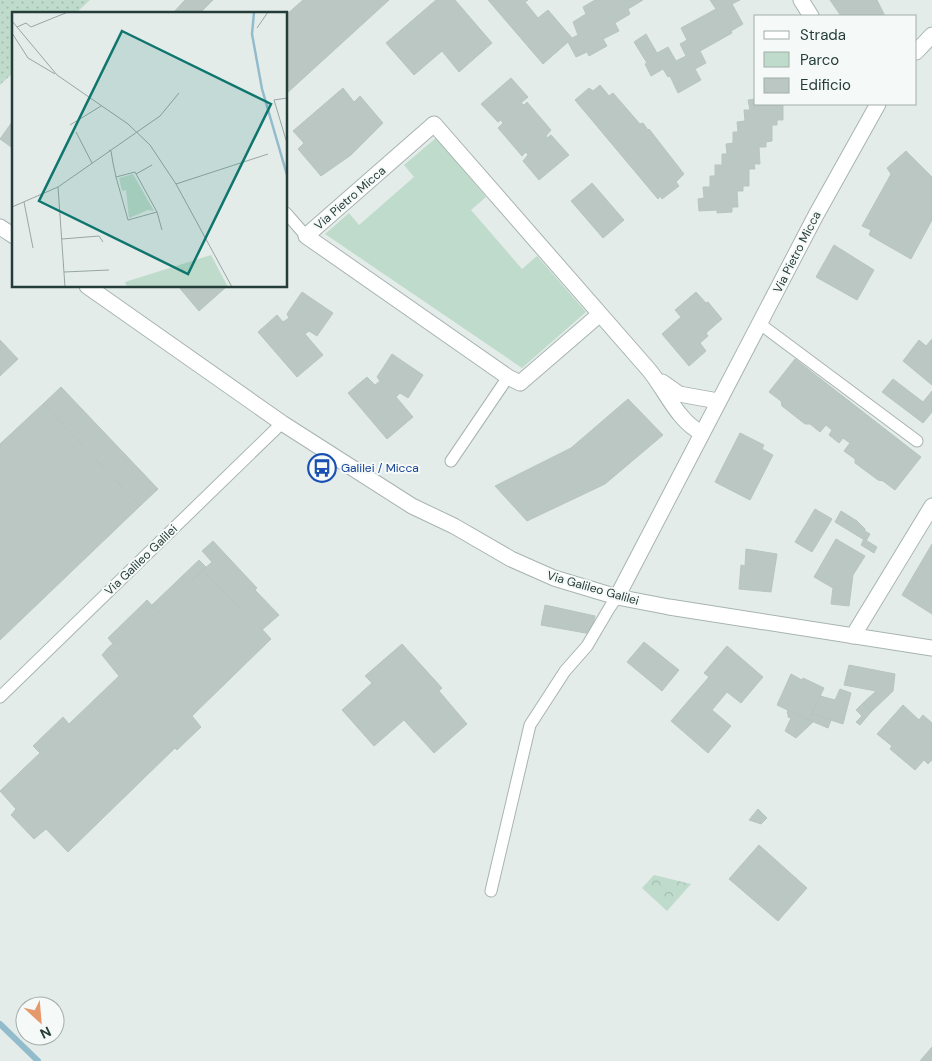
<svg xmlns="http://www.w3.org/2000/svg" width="932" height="1061" font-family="'DM Sans',sans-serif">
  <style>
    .grass { fill: url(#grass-dots) }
    .forest { fill: url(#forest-crowns) }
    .park { fill: #bfdbcb }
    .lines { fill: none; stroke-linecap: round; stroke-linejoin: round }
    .stream { stroke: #92bbcc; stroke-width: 6 }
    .building { fill: #bac7c3; stroke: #b7c5c1 }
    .service-casing { stroke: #a7b4b1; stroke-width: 13 }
    .minor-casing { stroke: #a7b4b1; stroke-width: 17 }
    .tertiary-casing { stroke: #a7b4b1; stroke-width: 17 }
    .service { stroke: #fff; stroke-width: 11 }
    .minor { stroke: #fff; stroke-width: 15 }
    .tertiary { stroke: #fff; stroke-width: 15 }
    .labels { text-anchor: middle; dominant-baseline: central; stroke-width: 4; stroke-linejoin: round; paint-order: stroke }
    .street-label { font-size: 12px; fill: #253d39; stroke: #f5f9f7 }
    .transit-label { font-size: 12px; fill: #164399; stroke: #f5f9f7; text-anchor: start }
    .inset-river { fill: none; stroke: #92bbcc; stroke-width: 2.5 }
    .inset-road { fill: none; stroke: #98a6a3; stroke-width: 1 }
    .view { fill: #0f766e; fill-opacity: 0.15; stroke: #0f766e; stroke-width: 2.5 }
    .inset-edge { fill: none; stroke: #253d39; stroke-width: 2.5 }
  </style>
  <defs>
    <pattern id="grass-dots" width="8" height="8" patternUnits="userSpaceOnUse" patternTransform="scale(1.25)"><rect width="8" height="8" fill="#bfdbcb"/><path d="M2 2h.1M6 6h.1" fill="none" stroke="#a4bdaf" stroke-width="1.8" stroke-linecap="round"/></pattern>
    <pattern id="forest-crowns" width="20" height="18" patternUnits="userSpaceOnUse" patternTransform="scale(1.25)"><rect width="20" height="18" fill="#bfdbcb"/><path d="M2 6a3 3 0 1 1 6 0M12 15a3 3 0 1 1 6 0" fill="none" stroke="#a4bdaf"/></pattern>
  </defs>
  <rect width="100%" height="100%" fill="#e4ecea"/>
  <path class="grass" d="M 0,0 L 90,0 L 75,14 L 14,14 L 14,72 L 0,85 Z"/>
  <path class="forest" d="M 654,875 L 691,884 L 667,911 L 642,888 Z"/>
  <path class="park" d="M 436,138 L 486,197 L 471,210 L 522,269 L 537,256 L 586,312 L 522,368 L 325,234 L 349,213 L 359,225 L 414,177 L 404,165 Z"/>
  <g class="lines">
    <path class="stream" d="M 0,1024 L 38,1061"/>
  </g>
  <g class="building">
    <path d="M 185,0 L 213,0 L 199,14 L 172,14 Z"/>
    <path d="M 303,0 L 389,0 L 286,94 L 286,15 Z"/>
    <path d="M 436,0 L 455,0 L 492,43 L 459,72 L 442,51 L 414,75 L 386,43 Z"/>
    <path d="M 488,0 L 528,0 L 525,2 L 538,18 L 548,10 L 572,38 L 578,35 L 573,22 L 586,14 L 583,7 L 595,0 L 643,0 L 628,9 L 630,14 L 615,23 L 619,31 L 603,39 L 607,46 L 589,56 L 587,52 L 576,57 L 568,42 L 543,64 Z"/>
    <path d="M 710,0 L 740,0 L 732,4 L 743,24 L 731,31 L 732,33 L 700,51 L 706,63 L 695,69 L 701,80 L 678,93 L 670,76 L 668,77 L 663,69 L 651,76 L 645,64 L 647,63 L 634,42 L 646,34 L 657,53 L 668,47 L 676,61 L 686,56 L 680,44 L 687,40 L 681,28 L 716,9 Z"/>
    <path d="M 830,0 L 877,0 L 885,16 L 841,16 Z"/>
    <path d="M 511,78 L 528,97 L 521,103 L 524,105 L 527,102 L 551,130 L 546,136 L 547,138 L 551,135 L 569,155 L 539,180 L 523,161 L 528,155 L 526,152 L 522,156 L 498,128 L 503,123 L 501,120 L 498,122 L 481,104 Z"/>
    <path d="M 600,85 L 609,96 L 613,93 L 640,124 L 643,123 L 648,130 L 649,129 L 684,174 L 676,182 L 679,186 L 662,199 L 660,196 L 658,199 L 575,100 L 589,88 L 593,91 Z"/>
    <path d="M 343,88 L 354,102 L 360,96 L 383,123 L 351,155 L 321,176 L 298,149 L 304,143 L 293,131 Z"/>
    <path d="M 756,99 L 756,104 L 783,104 L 783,120 L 777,120 L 777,125 L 772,125 L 772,141 L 766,142 L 766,147 L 759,147 L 760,164 L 754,164 L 755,169 L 749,169 L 749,186 L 743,186 L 743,191 L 737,191 L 738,207 L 732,207 L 732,212 L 717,213 L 717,210 L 699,211 L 698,199 L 704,198 L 703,187 L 710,187 L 710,176 L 715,176 L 715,165 L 722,165 L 722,154 L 727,154 L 726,144 L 733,143 L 733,132 L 738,132 L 737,122 L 745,121 L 744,110 L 750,110 L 748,100 Z"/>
    <path d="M 12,122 L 14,123 L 14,149 L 0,139 Z"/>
    <path d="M 906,151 L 932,177 L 932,220 L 911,259 L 869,235 L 871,230 L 862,226 L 891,174 L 887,168 Z"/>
    <path d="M 592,183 L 624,220 L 603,238 L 571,201 Z"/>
    <path d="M 834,245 L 874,270 L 857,300 L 816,277 Z"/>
    <path d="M 178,286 L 224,286 L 225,288 L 199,311 Z"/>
    <path d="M 302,292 L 333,313 L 317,336 L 309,331 L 305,334 L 323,355 L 297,377 L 258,332 L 277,315 L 283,322 L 289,318 L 287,314 Z"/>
    <path d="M 696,292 L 706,303 L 708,302 L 722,319 L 706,333 L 708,336 L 700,343 L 706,351 L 689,366 L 662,334 L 681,317 L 675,310 Z"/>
    <path d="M 932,339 L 932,385 L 903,361 L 919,340 L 926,346 Z"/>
    <path d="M 0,340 L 18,359 L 0,376 Z"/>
    <path d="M 392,354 L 423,375 L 408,398 L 400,393 L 396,397 L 413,417 L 387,439 L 348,393 L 367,377 L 375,385 L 380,381 L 377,377 Z"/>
    <path d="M 795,359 L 921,457 L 895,490 L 883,481 L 878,480 L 855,463 L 855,459 L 844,451 L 850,443 L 843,438 L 839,443 L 829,435 L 832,430 L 826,425 L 820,432 L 810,424 L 805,424 L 782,406 L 781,401 L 769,392 Z"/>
    <path d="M 893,379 L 923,402 L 932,391 L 932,412 L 923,423 L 882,392 Z"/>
    <path d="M 61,387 L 158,489 L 140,506 L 43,404 Z"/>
    <path d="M 628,399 L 663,435 L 605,484 L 527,521 L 495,486 L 571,448 Z"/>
    <path d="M 43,404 L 140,506 L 0,640 L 0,444 Z"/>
    <path d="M 740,433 L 764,445 L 762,449 L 773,455 L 750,500 L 715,482 Z"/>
    <path d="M 815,509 L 832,519 L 812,552 L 795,542 Z"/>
    <path d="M 841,511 L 857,521 L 865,529 L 865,531 L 870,534 L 866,541 L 835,522 Z"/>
    <path d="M 836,539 L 865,556 L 853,575 L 849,606 L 831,604 L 833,588 L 814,577 Z"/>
    <path d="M 864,539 L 877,547 L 874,553 L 861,545 Z"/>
    <path d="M 213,541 L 257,588 L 255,590 L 279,615 L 263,629 L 240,605 L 238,607 L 203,570 L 212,562 L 202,551 Z"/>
    <path d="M 932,544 L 932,614 L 902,595 Z"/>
    <path d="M 746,549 L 777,554 L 771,592 L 739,589 L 741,565 L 745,566 Z"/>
    <path d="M 199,560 L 206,567 L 159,613 L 152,605 Z"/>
    <path d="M 203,570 L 238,607 L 240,605 L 271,639 L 192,716 L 201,727 L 177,750 L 175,748 L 68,852 L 46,829 L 34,839 L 11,815 L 16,809 L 0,791 L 40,753 L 33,746 L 63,717 L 69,724 L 119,676 L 102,655 L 108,648 L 117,657 L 126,649 L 117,640 L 113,644 L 108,638 L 147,600 L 159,613 Z"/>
    <path d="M 545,605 L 595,616 L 591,634 L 541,625 Z"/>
    <path d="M 117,640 L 126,649 L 117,657 L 108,648 Z"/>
    <path d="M 644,642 L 679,670 L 662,691 L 627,662 Z"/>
    <path d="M 402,644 L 442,688 L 439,691 L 467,724 L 434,753 L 404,720 L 374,746 L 342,710 L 372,683 L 365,676 Z"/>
    <path d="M 727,646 L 763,677 L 741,703 L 727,692 L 712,710 L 731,726 L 708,753 L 671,721 L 709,677 L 704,673 Z"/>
    <path d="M 849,665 L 895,674 L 893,691 L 871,712 L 863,703 L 876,691 L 844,685 Z"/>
    <path d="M 791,674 L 802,680 L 803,678 L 824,688 L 809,720 L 777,705 Z"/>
    <path d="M 840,689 L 851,693 L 843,724 L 812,714 L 820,696 L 835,700 Z"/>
    <path d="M 863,703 L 871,712 L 860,725 L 856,722 L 862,716 L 856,710 Z"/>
    <path d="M 903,705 L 919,720 L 923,715 L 932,723 L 932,760 L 928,764 L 924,760 L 915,770 L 890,749 L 892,746 L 877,734 Z"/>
    <path d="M 788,710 L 813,722 L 796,738 L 785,731 L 791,718 L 788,717 L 788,714 L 787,713 Z"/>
    <path d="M 812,714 L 831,720 L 828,728 L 809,720 Z"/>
    <path d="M 758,809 L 767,818 L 761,824 L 749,820 Z"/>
    <path d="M 759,845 L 807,888 L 778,921 L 729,879 Z"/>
    <path d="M 932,1047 L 932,1061 L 920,1061 Z"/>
  </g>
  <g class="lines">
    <defs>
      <g id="service">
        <path d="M 286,213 L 306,236"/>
        <path d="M 760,324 L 917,441"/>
        <path d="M 451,461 L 508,377"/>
        <path d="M 0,697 L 282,423"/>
        <path d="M 491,891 L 530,725 L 565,671 L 587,646 L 610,607 L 617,597"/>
      </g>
      <g id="minor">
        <path d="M 801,0 L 811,16"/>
        <path d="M 916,52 L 932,35"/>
        <path d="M 600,314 L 520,383 L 508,377 L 306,236 L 434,124 C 506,206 578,288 649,370 C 665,389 678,422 702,433"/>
        <path d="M 662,382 L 679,394 L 718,401"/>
        <path d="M 617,597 L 816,215 L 878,104"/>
        <path d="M 853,636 L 932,506"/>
      </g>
      <g id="tertiary">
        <path d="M 0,227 L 14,236"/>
        <path d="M 87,286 L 282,423 L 412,506 L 454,526 L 511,559 L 554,578 L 617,597 L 669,607 L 932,648"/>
      </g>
    </defs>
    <use href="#service" class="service-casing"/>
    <use href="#minor" class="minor-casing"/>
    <use href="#tertiary" class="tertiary-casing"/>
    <use href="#service" class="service"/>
    <use href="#minor" class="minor"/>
    <use href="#tertiary" class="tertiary"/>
  </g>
  <defs>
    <symbol id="bus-ring" viewBox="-11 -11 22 22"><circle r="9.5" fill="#f5f9f7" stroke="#1a4fb4" stroke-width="1.5"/><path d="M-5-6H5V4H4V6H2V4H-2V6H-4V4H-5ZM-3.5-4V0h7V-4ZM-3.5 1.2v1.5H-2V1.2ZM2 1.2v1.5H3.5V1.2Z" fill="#1a4fb4"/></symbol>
  </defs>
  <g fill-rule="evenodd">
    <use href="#bus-ring" x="306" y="452" width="32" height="32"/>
  </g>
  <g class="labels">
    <g class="street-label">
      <text transform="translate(350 198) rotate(-41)">Via Pietro Micca</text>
      <text transform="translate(797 252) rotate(-63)">Via Pietro Micca</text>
      <text transform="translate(141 560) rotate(-44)">Via Galileo Galilei</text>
      <text transform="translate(593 588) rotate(16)">Via Galileo Galilei</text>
    </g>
    <g class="transit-label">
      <text x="341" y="468">Galilei / Micca</text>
    </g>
  </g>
  <g transform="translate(12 12)">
    <rect width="275" height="275" fill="#e4ecea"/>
    <path d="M 199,243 L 216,275 L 115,275 L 113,270 Z" fill="#bfdbcb"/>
    <path d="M 121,162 L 142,199 L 136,198 L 117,206 L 114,178 L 110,179 L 107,166 Z" fill="#bfdbcb"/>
    <path class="inset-river" d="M 242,0 L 240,22 L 250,77 L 275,163"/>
    <path class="inset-road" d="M 0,9 L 45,63 L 116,112 L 138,133 L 164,172 L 220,275M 5,15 L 14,11 L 19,15 L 56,0M 245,16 L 256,0M 0,21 L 16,46 L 43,62M 275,86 L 262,88 L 275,131M 58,113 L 89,94M 64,120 L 80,151M 97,138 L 99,139 L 101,151 L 104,165 L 116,208 L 145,200 L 123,160 L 104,165M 124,162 L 140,153M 164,172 L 256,142M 46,175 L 53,275M 12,190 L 21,236M 0,195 L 46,175 L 148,104 L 167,81M 145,200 L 150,218M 50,227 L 87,224 L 91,230M 52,260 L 97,258"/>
    <path class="view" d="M 110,19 L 259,92 L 176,262 L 27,189 Z"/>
    <rect width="275" height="275" class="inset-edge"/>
  </g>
  <rect x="754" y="15" width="162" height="90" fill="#f5f9f7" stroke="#a2aeab"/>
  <rect x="764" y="31" width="25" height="8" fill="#ffffff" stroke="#a2aeab"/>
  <text x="800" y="40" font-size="15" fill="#253d39">Strada</text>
  <rect x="764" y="52" width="25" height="15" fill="#bfdbcb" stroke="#a2aeab"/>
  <text x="800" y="65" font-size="15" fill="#253d39">Parco</text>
  <rect x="764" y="78" width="25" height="15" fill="#bac7c3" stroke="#a2aeab"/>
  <text x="800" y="90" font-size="15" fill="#253d39">Edificio</text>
  <g transform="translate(40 1021) rotate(154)"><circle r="24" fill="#f5f9f7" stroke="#a2aeab"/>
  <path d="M0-4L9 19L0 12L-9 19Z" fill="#e59869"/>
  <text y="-8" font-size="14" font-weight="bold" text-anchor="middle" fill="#253d39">N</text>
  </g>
</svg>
